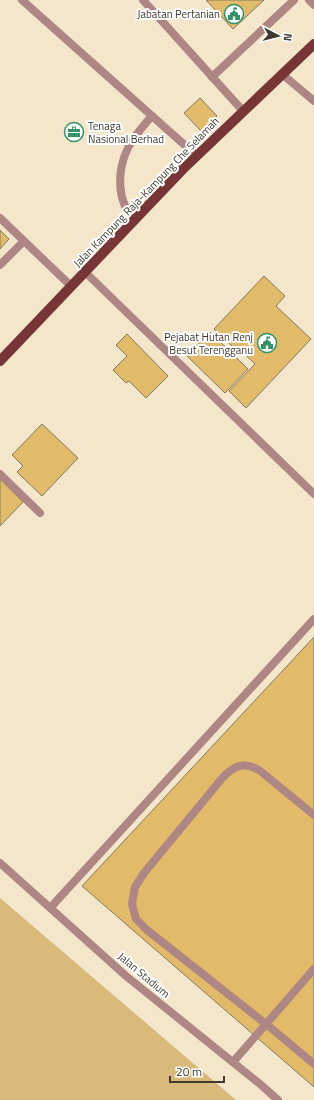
<svg xmlns="http://www.w3.org/2000/svg" width="314" height="1100" font-family="'Titillium Web',sans-serif">
  <style>
    .green { fill: #d9ba7a }
    .building { fill: #e2bb6a; stroke: #837860 }
    .lines { fill: none; stroke-linecap: round; stroke-linejoin: round }
    .service { stroke: #ae8684; stroke-width: 8 }
    .minor { stroke: #ae8684; stroke-width: 8 }
    .primary { stroke: #773535; stroke-width: 10 }
    .labels { text-anchor: middle; dominant-baseline: central; stroke-width: 4; stroke-linejoin: round; paint-order: stroke }
    .poi-label { font-size: 11px; fill: #3f3a2f; stroke: #fff; text-anchor: end }
    .street-label { font-size: 11px; fill: #3f3a2f; stroke: #fff }
  </style>
  <rect width="100%" height="100%" fill="#f3e6cb"/>
  <path class="green" d="M 0,898 L 236,1100 L 0,1100 Z"/>
  <g class="building">
    <path d="M 206,0 L 264,0 L 233,29 Z"/>
    <path d="M 200,98 L 217,116 L 201,131 L 184,113 Z"/>
    <path d="M 0,230 L 9,239 L 0,249 Z"/>
    <path d="M 264,276 L 285,296 L 276,306 L 311,339 L 246,408 L 229,391 L 255,364 L 237,347 L 235,349 L 214,329 Z"/>
    <path d="M 210,332 L 248,369 L 225,393 L 187,356 Z"/>
    <path d="M 127,334 L 168,376 L 146,398 L 129,381 L 126,383 L 113,370 L 127,356 L 116,345 Z"/>
    <path d="M 42,424 L 78,458 L 42,496 L 17,472 L 23,466 L 12,455 Z"/>
    <path d="M 0,479 L 23,502 L 0,526 Z"/>
    <path d="M 314,637 L 314,1087 L 82,886 Z"/>
  </g>
  <g class="lines">
    <g class="service">
      <path d="M 22,0 L 197,156"/>
      <path d="M 143,0 L 243,111"/>
      <path d="M 309,0 L 314,5"/>
      <path d="M 282,74 L 314,101"/>
      <path d="M 212,77 L 294,0"/>
      <path d="M 0,218 L 71,286"/>
      <path d="M 135,220 C 116,202 117,170 128,148 C 134,136 143,126 152,116"/>
      <path d="M 0,265 L 24,241"/>
      <path d="M 85,272 L 314,494"/>
      <path d="M 0,474 L 40,513"/>
      <path d="M 314,815 L 259,770 C 244,762 236,765 224,776 L 144,873 L 135,887 L 132,904 L 136,919 L 147,930 L 266,1024 L 314,1064"/>
      <path d="M 233,1062 L 314,969"/>
    </g>
    <g class="minor">
      <path d="M 0,863 L 126,976 L 260,1084 L 278,1100"/>
      <path d="M 51,907 L 314,619"/>
    </g>
    <path class="primary" d="M 0,361 L 182,170 L 314,44"/>
  </g>
  <defs>
    <symbol id="civic-ring" viewBox="-11 -11 22 22"><circle r="9.5" fill="#fff" stroke="#349168" stroke-width="1.5"/><path d="M-.6-6.5H3V-4.5H.6V-3L4-1V1h2V6H-6V1h2V-1L-.6-3ZM-1.2 2.5V6h2.4V2.5Z" fill="#349168"/></symbol>
    <symbol id="office-ring" viewBox="-11 -11 22 22"><circle r="9.5" fill="#fff" stroke="#349168" stroke-width="1.5"/><path d="M-6-3h4V-5.5h4V-3h4V5H-6ZM-1-4.5V-3h2v-1.5ZM-6 0V1H6V0Z" fill="#349168"/></symbol>
  </defs>
  <g fill-rule="evenodd">
    <use href="#civic-ring" x="223" y="3" width="22" height="22"/>
    <use href="#office-ring" x="63" y="121" width="22" height="22"/>
    <use href="#civic-ring" x="256" y="332" width="22" height="22"/>
  </g>
  <g class="labels">
    <g class="poi-label">
      <text x="220" y="14">Jabatan Pertanian</text>
      <text x="88" y="126" text-anchor="start">Tenaga<tspan x="88" dy="13">Nasional Berhad</tspan></text>
      <text x="253" y="337">Pejabat Hutan Renj<tspan x="253" dy="13">Besut Terengganu</tspan></text>
    </g>
    <g class="street-label">
      <text transform="translate(146 192) rotate(-46)">Jalan Kampung Raja-Kampung Che Selamah</text>
      <text transform="translate(144 975) rotate(40)">Jalan Stadium</text>
    </g>
  </g>
  <g transform="translate(278 36) rotate(97)" stroke="#ffffff" stroke-width="3" paint-order="stroke">
  <path d="M0-3L7 15L0 10L-7 15Z" fill="#3f3a2f"/>
  <text y="-6" font-size="11" font-weight="bold" text-anchor="middle" fill="#3f3a2f">N</text>
  </g>
  <path d="M170 1076v6h54v-6" fill="none" stroke="#3f3a2f" stroke-width="2"/>
  <text x="176" y="1076" font-size="12" fill="#3f3a2f" stroke="#ffffff" stroke-width="3" paint-order="stroke">20 m</text>
</svg>
